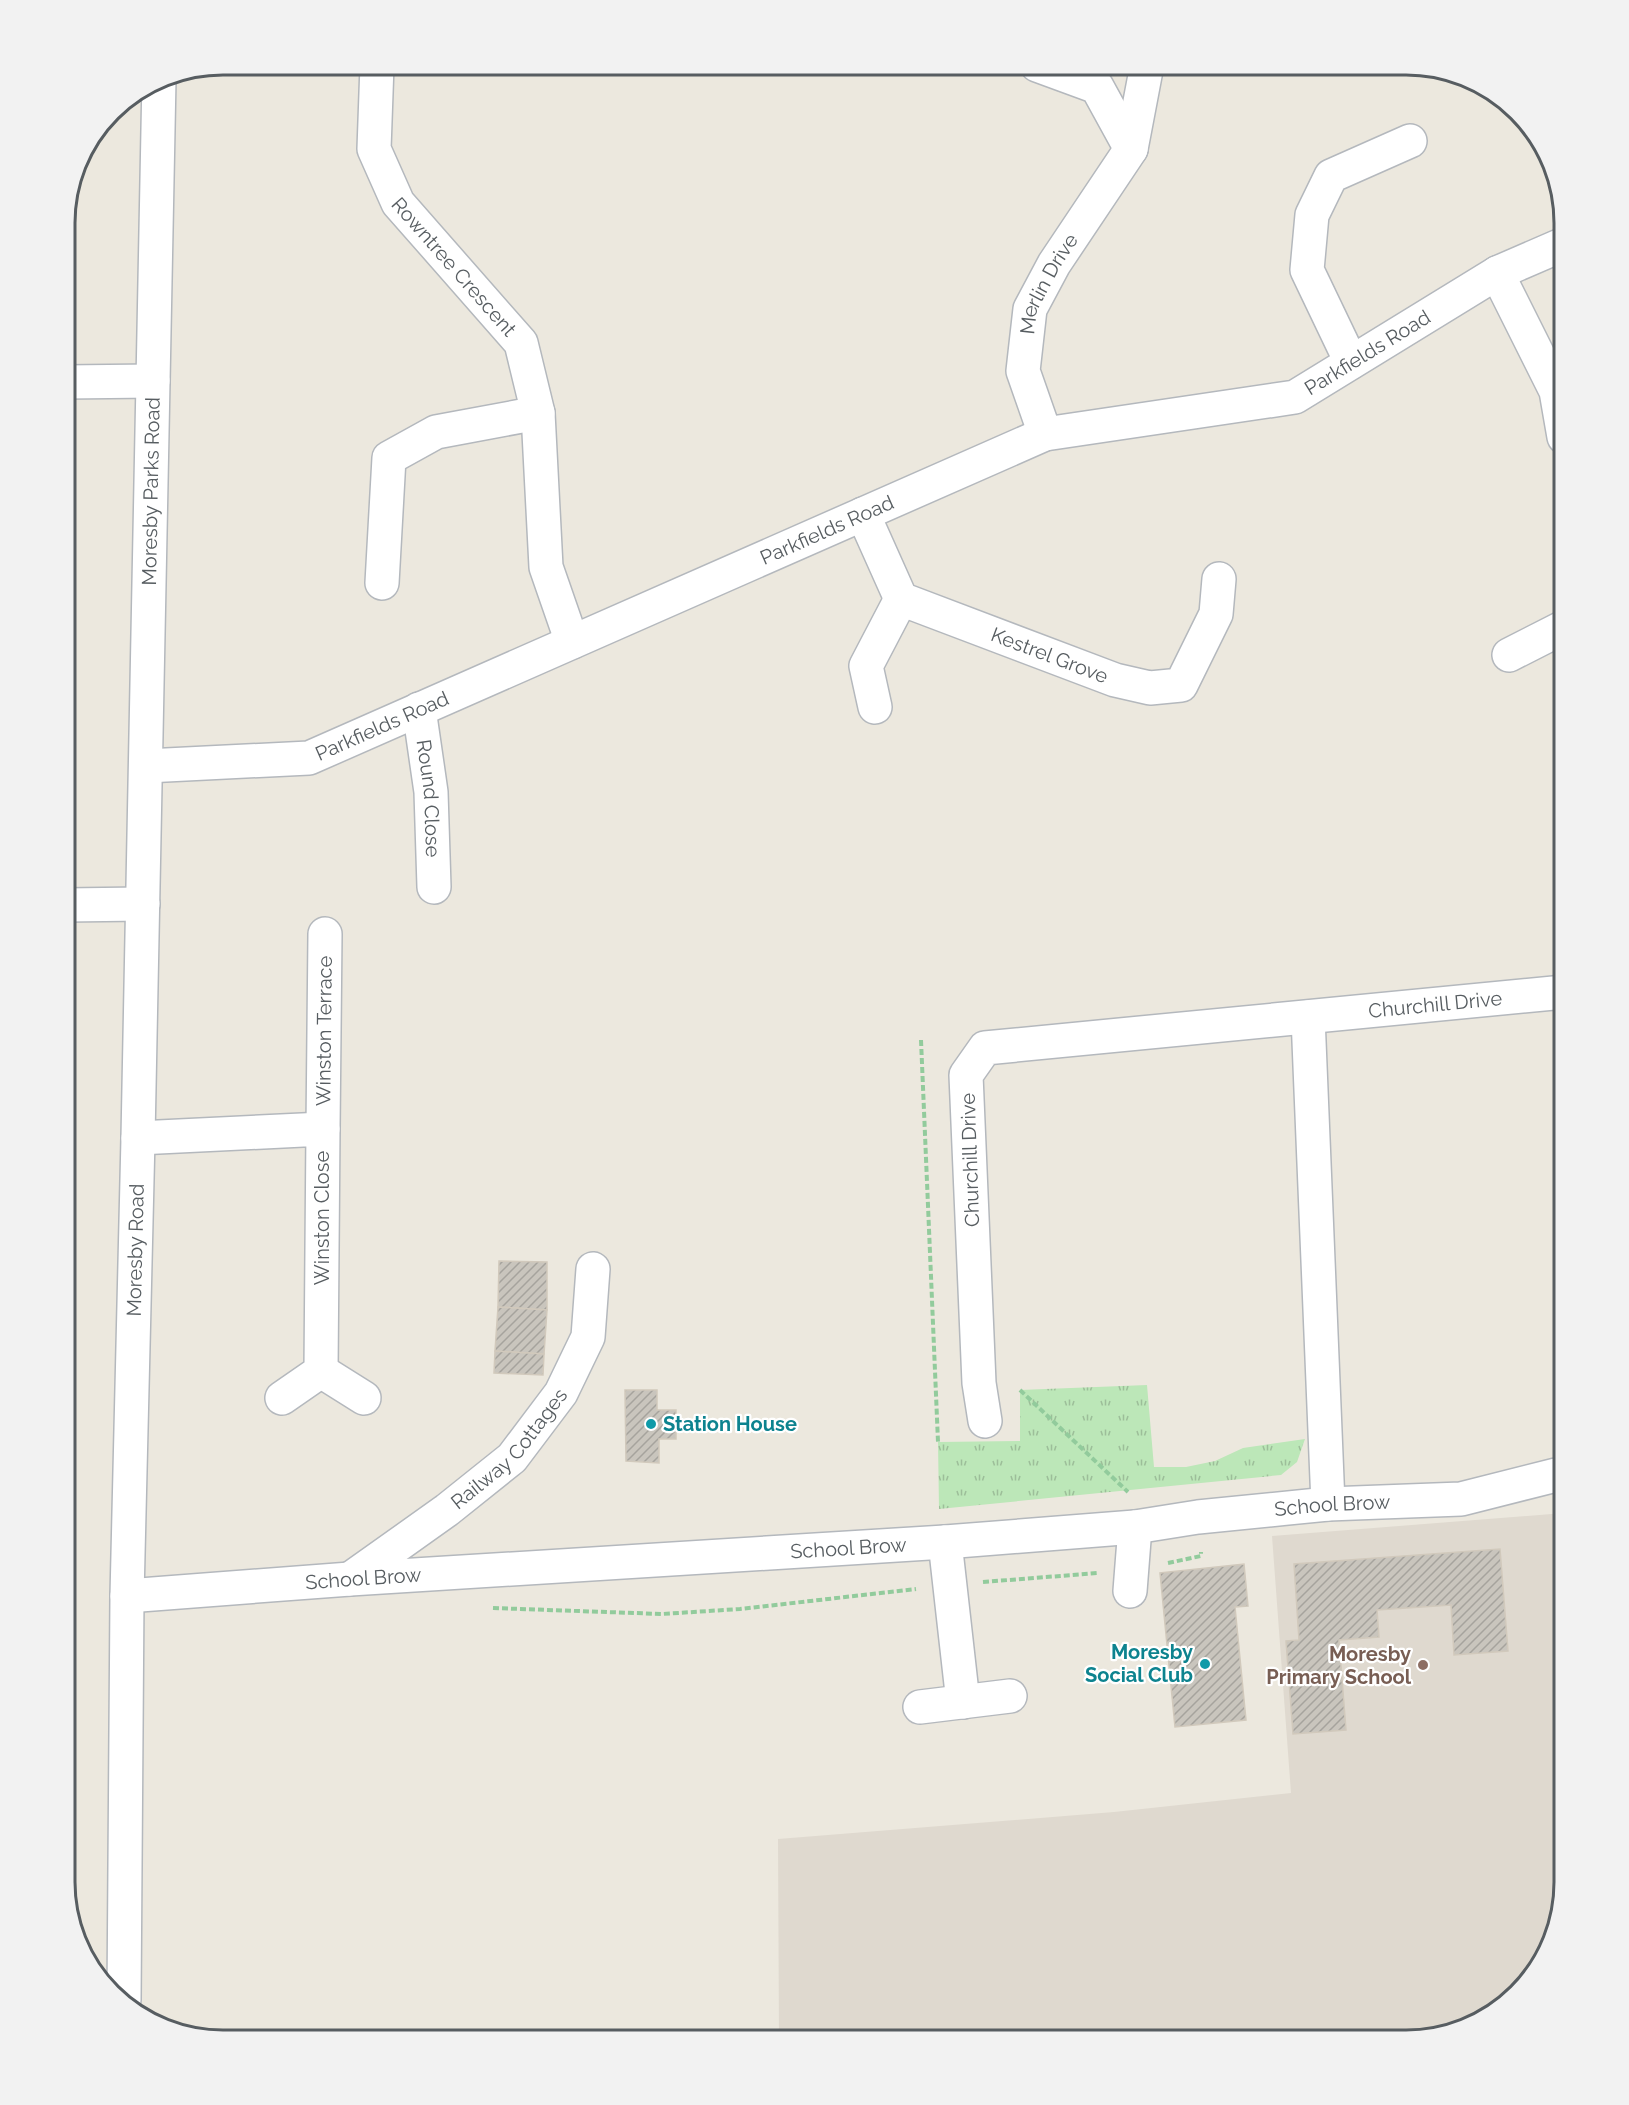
<svg xmlns="http://www.w3.org/2000/svg" width="1629" height="2105" font-family="Raleway,sans-serif">
  <style>
    .education { fill: #dfd9cf }
    .grass { fill: url(#grass-tufts) }
    .building { fill: url(#building-hatch); stroke: #d1c9bc; stroke-width: 1.5 }
    .lines { fill: none; stroke-linecap: round; stroke-linejoin: round }
    .minor-casing { stroke: #b4b8bd; stroke-width: 36 }
    .path { stroke: #92cb9c; stroke-width: 4; stroke-dasharray: 6 3; stroke-linecap: butt }
    .minor { stroke: #fff; stroke-width: 33 }
    .culture-dot { fill: #0f9aa8; stroke: #fff; stroke-width: 2 }
    .education-dot { fill: #8d6e63; stroke: #fff; stroke-width: 2 }
    .labels { text-anchor: middle; dominant-baseline: central; stroke-width: 4.5; stroke-linejoin: round; paint-order: stroke }
    .street-label { font-size: 20px; fill: #575d61; stroke: #fff }
    .culture-label { font-size: 20px; font-weight: bold; fill: #0d838f; stroke: #fff; text-anchor: start }
    .education-label { font-size: 20px; font-weight: bold; fill: #785e54; stroke: #fff; text-anchor: end }
    .rim { fill: none; stroke: #575d61; stroke-width: 3 }
  </style>
  <defs>
    <pattern id="grass-tufts" width="24" height="20" patternUnits="userSpaceOnUse" patternTransform="scale(1.5)"><rect width="24" height="20" fill="#bce7b8"/><path d="M3 7l-1-3M5 7V3M7 7l1-3M15 17l-1-3M17 17v-4M19 17l1-3" fill="none" stroke="#9cbe99"/></pattern>
    <pattern id="building-hatch" width="6" height="6" patternUnits="userSpaceOnUse" patternTransform="scale(1.5)"><rect width="6" height="6" fill="#c9c5bd"/><path d="M-1 1l2-2M0 6l6-6M5 7l2-2" fill="none" stroke="#a6a39d"/></pattern>
  </defs>
  <rect width="100%" height="100%" fill="#ece8de"/>
  <path class="education" d="M 1564,1513 L 1564,1882 L 1543,1961 L 1494,2014 L 1406,2040 L 779,2040 L 778,1839 L 1114,1812 L 1291,1793 L 1272,1536 Z"/>
  <path class="grass" d="M 1147,1385 L 1154,1467 L 1186,1467 L 1215,1461 L 1243,1448 L 1305,1439 L 1297,1462 L 1281,1475 L 939,1509 L 938,1442 L 1020,1441 L 1020,1390 Z"/>
  <g class="building">
    <path d="M 499,1261 L 547,1262 L 547,1310 L 498,1307 Z"/>
    <path d="M 498,1307 L 547,1310 L 544,1354 L 495,1351 Z"/>
    <path d="M 495,1351 L 544,1354 L 543,1375 L 494,1373 Z"/>
    <path d="M 625,1390 L 657,1390 L 657,1410 L 676,1410 L 676,1439 L 659,1439 L 659,1463 L 626,1461 Z"/>
    <path d="M 1500,1549 L 1508,1651 L 1454,1655 L 1451,1605 L 1377,1610 L 1379,1637 L 1339,1640 L 1346,1730 L 1293,1734 L 1286,1641 L 1299,1640 L 1294,1564 Z"/>
    <path d="M 1244,1564 L 1248,1606 L 1235,1607 L 1246,1720 L 1175,1727 L 1160,1573 Z"/>
  </g>
  <g class="lines">
    <defs>
      <g id="minor">
        <path id="s1" d="M 377,65 L 374,149 L 398,203 L 521,343 L 538,413 L 546,567 L 572,642"/>
        <path d="M 1037,65 L 1097,87 L 1131,149"/>
        <path d="M 1497,273 L 1556,391 L 1564,437"/>
        <path d="M 1351,362 L 1307,270 L 1312,215 L 1331,176 L 1410,141"/>
        <path d="M 65,382 L 153,381"/>
        <path id="s2" d="M 1045,434 L 1023,371 L 1030,309 L 1054,264 L 1131,149 L 1147,65"/>
        <path id="s3" d="M 863,514 L 901,599 L 1115,680 L 1150,688 L 1181,685 L 1216,614 L 1219,579"/>
        <path d="M 382,583 L 389,458 L 436,432 L 538,413"/>
        <path d="M 1509,655 L 1564,627"/>
        <path d="M 875,707 L 866,666 L 901,599"/>
        <path id="s4" d="M 419,709 L 431,792 L 434,887"/>
        <path id="s5" d="M 146,766 L 309,758 L 1045,434 L 1295,397 L 1497,273 L 1564,244"/>
        <path d="M 65,905 L 143,904"/>
        <path d="M 1308,1017 L 1328,1504"/>
        <path id="s6" d="M 323,1129 L 325,934"/>
        <path d="M 138,1138 L 323,1129 L 321,1371 L 282,1398"/>
        <path d="M 321,1371 L 364,1398"/>
        <path id="s7" d="M 985,1421 L 979,1383 L 966,1075 L 985,1048 L 1564,992"/>
        <path d="M 945,1542 L 963,1702"/>
        <path id="s8" d="M 350,1579 L 447,1510 L 512,1458 L 561,1393 L 588,1337 L 593,1269"/>
        <path d="M 1130,1591 L 1135,1527"/>
        <path id="s9" d="M 127,1596 L 350,1579 L 945,1542 L 1135,1527 L 1198,1517 L 1328,1504 L 1461,1499 L 1556,1475 L 1564,1475"/>
        <path d="M 920,1707 L 1010,1696"/>
        <path id="s10" d="M 124,2000 L 127,1596 L 138,1138 L 159,79"/>
      </g>
    </defs>
    <use href="#minor" class="minor-casing"/>
    <g class="path">
      <path d="M 921,1040 L 938,1442"/>
      <path d="M 1020,1390 L 1128,1492"/>
      <path d="M 1168,1563 L 1201,1556 L 1201,1552"/>
      <path d="M 983,1582 L 1098,1573"/>
      <path d="M 493,1608 L 662,1614 L 740,1609 L 916,1589"/>
    </g>
    <use href="#minor" class="minor"/>
  </g>
  <g class="culture-dot">
    <circle cx="651" cy="1424" r="6"/>
    <circle cx="1205" cy="1664" r="6"/>
  </g>
  <circle class="education-dot" cx="1423" cy="1665" r="6"/>
  <g class="labels">
    <g class="street-label">
      <text stroke="none"><textPath href="#s1" startOffset="228">Rowntree Crescent</textPath></text>
      <text stroke="none"><textPath href="#s2" startOffset="159">Merlin Drive</textPath></text>
      <text stroke="none"><textPath href="#s5" startOffset="1305">Parkfields Road</textPath></text>
      <text stroke="none"><textPath href="#s10" startOffset="1509">Moresby Parks Road</textPath></text>
      <text stroke="none"><textPath href="#s5" startOffset="729">Parkfields Road</textPath></text>
      <text stroke="none"><textPath href="#s3" startOffset="252">Kestrel Grove</textPath></text>
      <text stroke="none"><textPath href="#s5" startOffset="243">Parkfields Road</textPath></text>
      <text stroke="none"><textPath href="#s4" startOffset="90">Round Close</textPath></text>
      <text stroke="none"><textPath href="#s7" startOffset="832">Churchill Drive</textPath></text>
      <text stroke="none"><textPath href="#s6" startOffset="98">Winston Terrace</textPath></text>
      <text transform="translate(970 1160) rotate(-92)">Churchill Drive</text>
      <text transform="translate(322 1218) rotate(-90)">Winston Close</text>
      <text stroke="none"><textPath href="#s10" startOffset="750">Moresby Road</textPath></text>
      <text stroke="none"><textPath href="#s8" startOffset="207">Railway Cottages</textPath></text>
      <text stroke="none"><textPath href="#s9" startOffset="1209">School Brow</textPath></text>
      <text stroke="none"><textPath href="#s9" startOffset="723">School Brow</textPath></text>
      <text stroke="none"><textPath href="#s9" startOffset="237">School Brow</textPath></text>
    </g>
    <g class="culture-label">
      <text x="663" y="1424">Station House</text>
      <text x="1193" y="1652" text-anchor="end">Moresby<tspan x="1193" dy="23">Social Club</tspan></text>
    </g>
    <g class="education-label">
      <text x="1411" y="1654">Moresby<tspan x="1411" dy="23">Primary School</tspan></text>
    </g>
  </g>
  <path d="M0 0H1629V2105H0ZM223 75H1406A148 148 0 0 1 1554 223V1882A148 148 0 0 1 1406 2030H223A148 148 0 0 1 75 1882V223A148 148 0 0 1 223 75Z" fill="#f2f2f2" fill-rule="evenodd"/>
  <path class="rim" d="M223 75H1406A148 148 0 0 1 1554 223V1882A148 148 0 0 1 1406 2030H223A148 148 0 0 1 75 1882V223A148 148 0 0 1 223 75Z"/>
</svg>
